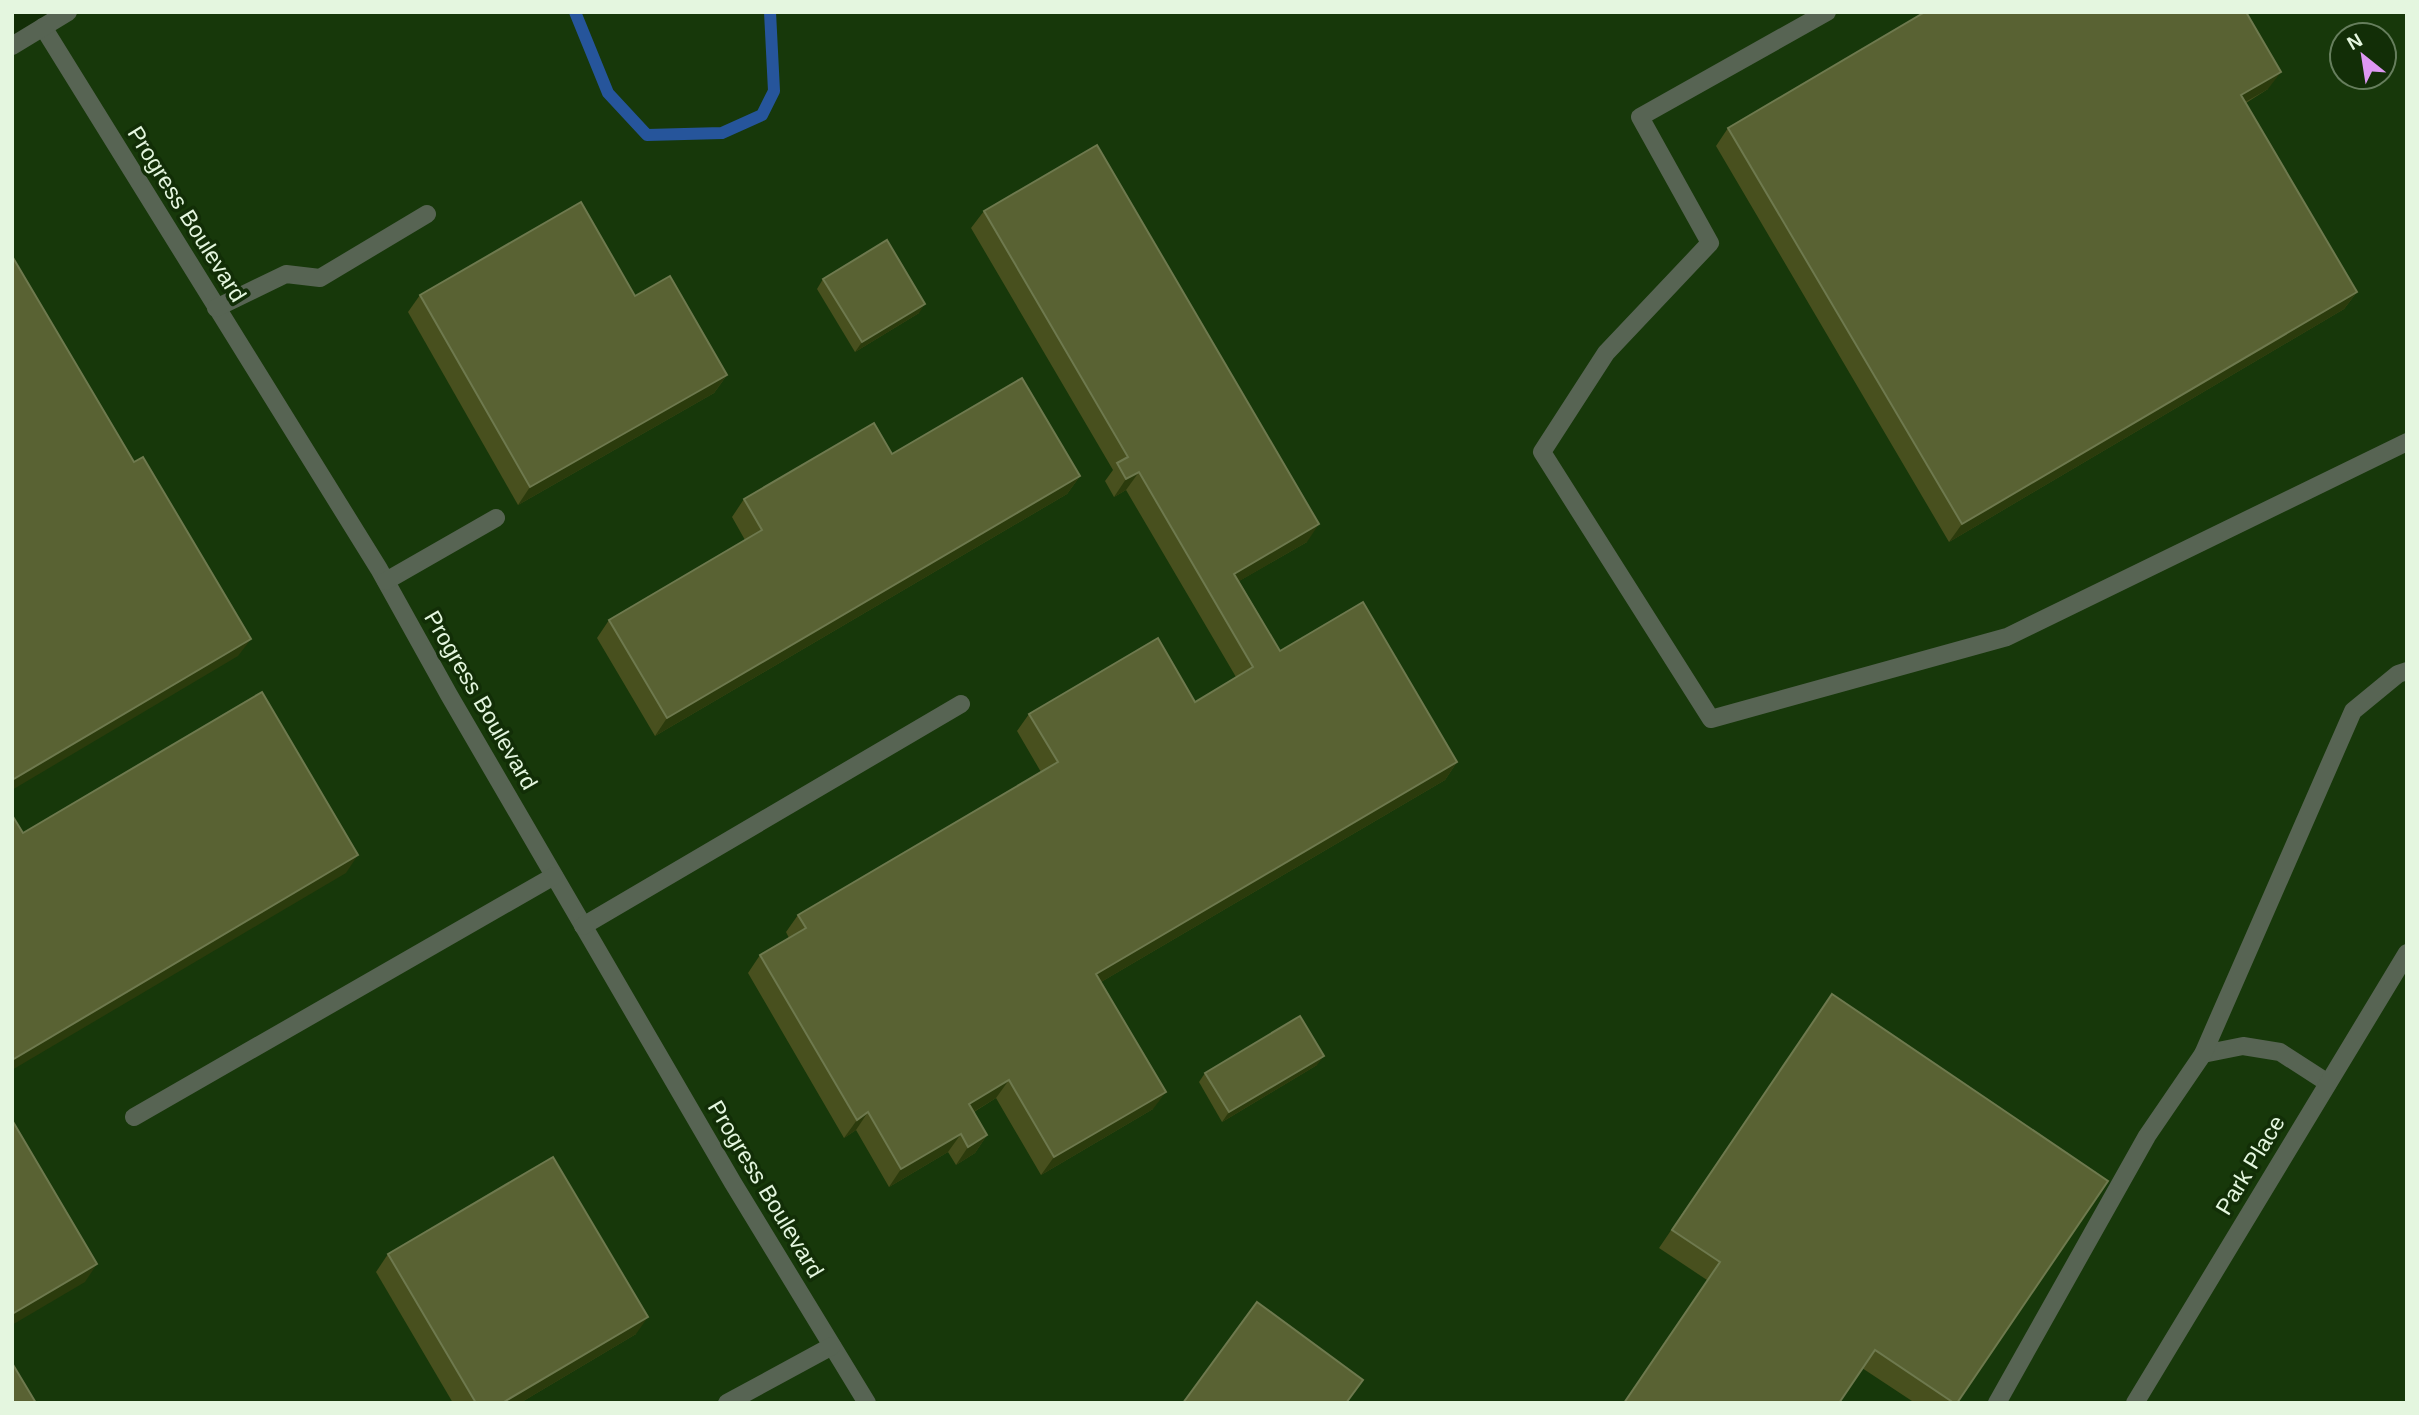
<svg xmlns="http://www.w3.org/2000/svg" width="2419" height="1415" font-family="Arial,sans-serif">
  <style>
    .built { fill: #17380a; fill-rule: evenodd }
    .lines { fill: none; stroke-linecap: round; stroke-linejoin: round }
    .stream { stroke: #26559b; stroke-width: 12 }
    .minor { stroke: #576453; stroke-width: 18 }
    .wall { fill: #48501e }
    .shaded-wall { fill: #2b3b0c }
    .building { fill: #596233; stroke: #6e794e; stroke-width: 2 }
    .labels { text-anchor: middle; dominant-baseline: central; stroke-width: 7; stroke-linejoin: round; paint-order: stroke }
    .street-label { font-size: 23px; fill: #e4f6df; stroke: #122e07 }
  </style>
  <rect width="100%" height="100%" fill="#122e07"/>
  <path class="built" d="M 68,12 L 2407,12 L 2407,1403 L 12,1403 L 12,46 ZM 2342,35 L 2384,35 L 2384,77 L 2342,77 Z"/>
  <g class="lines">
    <path class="stream" d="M 575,12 L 608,93 L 647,135 L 722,133 L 762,115 L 774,91 L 770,12"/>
    <g class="minor">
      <path d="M 1827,12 L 1640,117 L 1710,243 L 1606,353 L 1542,452 L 1711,719 L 2007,637 L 2407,442"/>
      <path d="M 43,27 L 379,569 L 449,695 L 733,1183 L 867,1403"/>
      <path d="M 12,46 L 68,12"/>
      <path d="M 216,308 L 286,274 L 320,278 L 427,214"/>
      <path d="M 386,581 L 496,518"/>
      <path d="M 583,926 L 961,704"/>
      <path d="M 2203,1054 L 2243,1046 L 2280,1052 L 2328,1083"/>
      <path d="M 134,1117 L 554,876"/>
      <path d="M 727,1403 L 832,1346"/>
      <path d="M 1997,1403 L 2147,1136 L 2203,1054 L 2353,711 L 2398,674 L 2407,671"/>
      <path d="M 2135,1403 L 2407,953"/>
    </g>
  </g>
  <g class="wall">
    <path d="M 2268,89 L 2246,103 L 2357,292 L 2344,309 L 1949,542 L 1716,146 L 1728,128 Z"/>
    <path d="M 984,211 L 1307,542 L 1239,581 L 1280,651 L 1457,762 L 1445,780 L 1101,982 L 1153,1109 L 1041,1175 L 996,1098 L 974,1112 L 987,1135 L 975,1153 L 956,1165 L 948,1152 L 889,1187 L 856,1130 L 844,1138 L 748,973 L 760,955 L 789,938 L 786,932 L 798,915 L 1041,772 L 1017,731 L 1029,714 L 1195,702 L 1236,677 L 1126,490 L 1114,497 L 1105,481 L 1113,470 L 971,228 Z"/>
    <path d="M 823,279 L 919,313 L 855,352 L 817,289 Z"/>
    <path d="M 420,295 L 635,296 L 727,375 L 714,393 L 518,505 L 408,312 Z"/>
    <path d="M 892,454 L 1080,476 L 1067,494 L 655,736 L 597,638 L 609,620 L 745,540 L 732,517 L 744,499 Z"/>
    <path d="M 1832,994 L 1957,1403 L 1915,1403 L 1862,1368 L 1707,1280 L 1659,1248 Z"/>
    <path d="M 1317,1065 L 1222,1122 L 1199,1082 L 1205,1073 Z"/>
    <path d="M 388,1254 L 636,1334 L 520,1403 L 453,1403 L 376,1272 Z"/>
  </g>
  <g class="shaded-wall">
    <path d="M 2281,72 L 2268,89 L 2228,112 L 2241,95 Z"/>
    <path d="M 2357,292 L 2344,309 L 1949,542 L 1962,524 Z"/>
    <path d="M 925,304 L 919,313 L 855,352 L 862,342 Z"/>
    <path d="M 727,375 L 714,393 L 518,505 L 530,487 Z"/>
    <path d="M 1139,472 L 1126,490 L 1114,497 L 1126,479 Z"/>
    <path d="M 1080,476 L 1067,494 L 655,736 L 667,718 Z"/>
    <path d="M 1319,524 L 1307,542 L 1222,591 L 1234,574 Z"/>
    <path d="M 251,639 L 238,656 L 12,790 L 12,780 Z"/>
    <path d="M 1457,762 L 1445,780 L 1084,992 L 1096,974 Z"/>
    <path d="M 358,855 L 346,873 L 12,1070 L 12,1060 Z"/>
    <path d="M 1324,1056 L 1317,1065 L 1222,1122 L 1229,1112 Z"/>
    <path d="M 1009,1080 L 996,1098 L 957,1122 L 969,1104 Z"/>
    <path d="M 1166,1092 L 1153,1109 L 1041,1175 L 1054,1157 Z"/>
    <path d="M 868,1112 L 856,1130 L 844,1138 L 857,1120 Z"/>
    <path d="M 961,1134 L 948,1152 L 889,1187 L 901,1169 Z"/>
    <path d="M 987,1135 L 975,1153 L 956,1165 L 968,1147 Z"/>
    <path d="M 97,1264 L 85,1282 L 12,1325 L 12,1314 Z"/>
    <path d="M 648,1317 L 636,1334 L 520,1403 L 502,1403 Z"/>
  </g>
  <g class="building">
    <path d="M 1925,12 L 2246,12 L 2281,72 L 2241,95 L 2357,292 L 1962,524 L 1728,128 Z"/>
    <path d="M 1097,145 L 1319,524 L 1234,574 L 1280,651 L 1363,602 L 1457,762 L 1096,974 L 1166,1092 L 1054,1157 L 1009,1080 L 969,1104 L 987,1135 L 968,1147 L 961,1134 L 901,1169 L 868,1112 L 857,1120 L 760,955 L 806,928 L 798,915 L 1058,762 L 1029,714 L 1158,638 L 1195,702 L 1253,667 L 1139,472 L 1126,479 L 1117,463 L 1128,457 L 984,211 Z"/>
    <path d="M 581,202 L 635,296 L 670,276 L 727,375 L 530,487 L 420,295 Z"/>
    <path d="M 887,240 L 925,304 L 862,342 L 823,279 Z"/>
    <path d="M 12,256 L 134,462 L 143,457 L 251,639 L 12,780 Z"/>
    <path d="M 1022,378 L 1080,476 L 667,718 L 609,620 L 762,530 L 744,499 L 874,423 L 892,454 Z"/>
    <path d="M 262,692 L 358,855 L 12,1060 L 12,815 L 23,833 Z"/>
    <path d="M 1832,994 L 2108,1181 L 1957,1403 L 1954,1403 L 1875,1350 L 1839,1403 L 1624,1403 L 1720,1262 L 1672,1230 Z"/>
    <path d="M 1300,1016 L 1324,1056 L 1229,1112 L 1205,1073 Z"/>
    <path d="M 12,1120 L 97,1264 L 12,1314 Z"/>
    <path d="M 553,1157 L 648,1317 L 502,1403 L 476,1403 L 388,1254 Z"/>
    <path d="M 1257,1302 L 1363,1380 L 1346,1403 L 1183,1403 Z"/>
    <path d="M 12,1363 L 36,1403 L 12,1403 Z"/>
  </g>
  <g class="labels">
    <g class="street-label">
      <text transform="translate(187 214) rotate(58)">Progress Boulevard</text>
      <text transform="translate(481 700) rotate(60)">Progress Boulevard</text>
      <text transform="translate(2250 1165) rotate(-59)">Park Place</text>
      <text transform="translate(766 1189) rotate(59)">Progress Boulevard</text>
    </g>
  </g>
  <rect width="2419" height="1415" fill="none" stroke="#e4f6df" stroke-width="28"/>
  <g transform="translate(2363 56) rotate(330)"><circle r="33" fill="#122e07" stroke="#667e5d" stroke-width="2"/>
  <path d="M0-5L12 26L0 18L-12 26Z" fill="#de98f3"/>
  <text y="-10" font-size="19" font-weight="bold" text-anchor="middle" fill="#e4f6df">N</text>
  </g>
</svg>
